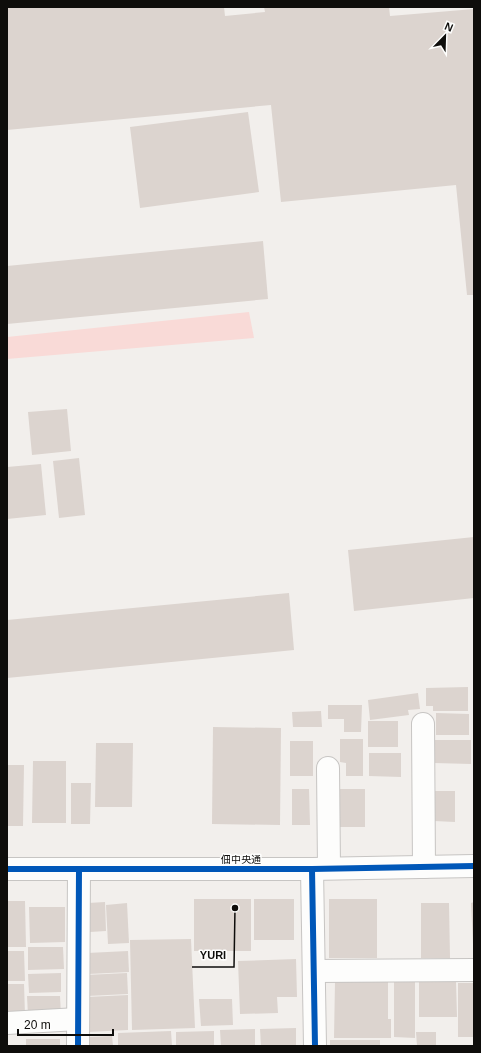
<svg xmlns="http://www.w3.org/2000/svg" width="481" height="1053" font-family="Helvetica,'Noto Sans JP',sans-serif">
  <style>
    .green { fill: #f9dad7 }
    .building { fill: #dcd4cf }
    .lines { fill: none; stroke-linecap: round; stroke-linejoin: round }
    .minor-casing { stroke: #c7c5c3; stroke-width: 24 }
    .minor { stroke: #fdfdfc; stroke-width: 22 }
    .cycleway-casing { stroke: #fefefd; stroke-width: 8 }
    .cycleway { stroke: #0057b8; stroke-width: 6 }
    .labels { text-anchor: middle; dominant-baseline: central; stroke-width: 3; stroke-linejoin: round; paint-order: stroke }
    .street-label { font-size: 10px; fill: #0e0d0b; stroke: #fefefd }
    .leader { fill: none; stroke: #0e0d0b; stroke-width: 1.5 }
    .callout-dot { fill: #0e0d0b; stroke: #fefefd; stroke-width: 1.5 }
    .callout-label { font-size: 11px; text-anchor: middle; font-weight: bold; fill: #0e0d0b; stroke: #fefefd; stroke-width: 3; stroke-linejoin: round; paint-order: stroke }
  </style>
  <rect width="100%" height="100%" fill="#f2efec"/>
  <path class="green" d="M 249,312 L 254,338 L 7,359 L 7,337 Z"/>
  <g class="building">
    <path d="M 7,7 L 224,7 L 225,16 L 265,12 L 264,7 L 389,7 L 390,16 L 474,9 L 474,295 L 467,295 L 456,185 L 281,202 L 271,105 L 7,130 Z"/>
    <path d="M 248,112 L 259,192 L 140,208 L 130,127 Z"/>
    <path d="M 263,241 L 268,299 L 7,324 L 7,266 Z"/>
    <path d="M 67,409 L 71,451 L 32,455 L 28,412 Z"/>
    <path d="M 79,458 L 85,515 L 59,518 L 53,461 Z"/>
    <path d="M 41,464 L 46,515 L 7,519 L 7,467 Z"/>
    <path d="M 474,537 L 474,598 L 354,611 L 348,550 Z"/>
    <path d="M 289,593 L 294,650 L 7,678 L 7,620 Z"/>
    <path d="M 468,687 L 468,711 L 433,711 L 433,706 L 426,706 L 426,688 Z"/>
    <path d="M 418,693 L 420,709 L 408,710 L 409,715 L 370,720 L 368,700 Z"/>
    <path d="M 328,705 L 362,705 L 361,732 L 344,732 L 344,719 L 328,719 Z"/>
    <path d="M 321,711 L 322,727 L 293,727 L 292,712 Z"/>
    <path d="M 436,713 L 469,714 L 469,735 L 436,735 Z"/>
    <rect x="368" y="721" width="30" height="26"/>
    <path d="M 213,727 L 281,728 L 280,825 L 212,824 Z"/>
    <path d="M 340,739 L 363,739 L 363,776 L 346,776 L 346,763 L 340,762 Z"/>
    <path d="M 433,740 L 471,740 L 471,764 L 434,763 Z"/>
    <rect x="290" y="741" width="23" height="35"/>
    <path d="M 96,743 L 133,743 L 132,807 L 95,807 Z"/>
    <path d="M 369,753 L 401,753 L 401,777 L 369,776 Z"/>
    <path d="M 33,761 L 66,761 L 66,823 L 32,823 Z"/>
    <path d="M 7,765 L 24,765 L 23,826 L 7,826 Z"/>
    <path d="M 71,783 L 91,783 L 90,824 L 71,824 Z"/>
    <path d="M 292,789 L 309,789 L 310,825 L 292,825 Z"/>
    <rect x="339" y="789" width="26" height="38"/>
    <path d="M 434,791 L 455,791 L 455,822 L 434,821 Z"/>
    <rect x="194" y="899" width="57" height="52"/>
    <rect x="254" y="899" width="40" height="41"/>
    <rect x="329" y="899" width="48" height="59"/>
    <path d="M 7,901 L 25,901 L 26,947 L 7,947 Z"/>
    <path d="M 105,902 L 106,931 L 90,932 L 88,903 Z"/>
    <path d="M 474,902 L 474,944 L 473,944 L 471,903 Z"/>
    <path d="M 127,903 L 129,943 L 108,944 L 106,905 Z"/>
    <path d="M 421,903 L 449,903 L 450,958 L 421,958 Z"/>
    <path d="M 29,907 L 65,907 L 65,942 L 30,943 Z"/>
    <path d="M 191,939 L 195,1028 L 132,1030 L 130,940 Z"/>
    <path d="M 28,947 L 63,947 L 64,969 L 28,970 Z"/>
    <path d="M 7,951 L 24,951 L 25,981 L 7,981 Z"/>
    <path d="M 128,951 L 129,972 L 88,974 L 87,953 Z"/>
    <path d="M 296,959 L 297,997 L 277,997 L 278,1013 L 240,1014 L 238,961 Z"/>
    <path d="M 61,973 L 61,992 L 29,993 L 28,974 Z"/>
    <path d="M 127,973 L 128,994 L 87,996 L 86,975 Z"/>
    <path d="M 394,980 L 415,980 L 415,1038 L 394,1037 Z"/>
    <path d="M 419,981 L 456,981 L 457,1017 L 419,1017 Z"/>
    <path d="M 335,982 L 388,982 L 388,1019 L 391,1019 L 391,1038 L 334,1038 Z"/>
    <rect x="458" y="983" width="16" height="54"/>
    <path d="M 7,984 L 24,984 L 25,1015 L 7,1015 Z"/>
    <path d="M 128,995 L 128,1030 L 88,1032 L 87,997 Z"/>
    <path d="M 27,996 L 60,996 L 61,1015 L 28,1015 Z"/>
    <path d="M 199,999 L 232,999 L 233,1025 L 201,1026 Z"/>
    <path d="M 296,1028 L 296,1046 L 261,1046 L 260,1029 Z"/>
    <path d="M 255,1029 L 255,1046 L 221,1046 L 220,1030 Z"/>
    <path d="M 171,1031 L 172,1046 L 118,1046 L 118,1033 Z"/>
    <path d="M 214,1031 L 214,1046 L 176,1046 L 176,1032 Z"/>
    <path d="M 416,1032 L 436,1032 L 436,1046 L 417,1046 Z"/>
    <path d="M 112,1036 L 113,1046 L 88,1046 L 88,1037 Z"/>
    <rect x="26" y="1039" width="34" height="7"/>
    <rect x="330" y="1040" width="50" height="6"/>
  </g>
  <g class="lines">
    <defs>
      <g id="minor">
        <path d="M 423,724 L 424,867"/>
        <path d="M 328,768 L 329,868"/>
        <path d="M 7,869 L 312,869 L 474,866"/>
        <path d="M 312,869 L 315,1046"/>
        <path d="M 314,971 L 474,970"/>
        <path d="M 7,1023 L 78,1019"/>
        <path d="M 78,1046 L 79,869"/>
      </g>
    </defs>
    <use href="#minor" class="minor-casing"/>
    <use href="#minor" class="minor"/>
    <defs>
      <g id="cycleway">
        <path d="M 7,869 L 312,869 L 474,866"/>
        <path d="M 312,869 L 315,1046"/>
        <path d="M 78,1046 L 79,869"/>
      </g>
    </defs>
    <use href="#cycleway" class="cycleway-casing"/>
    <use href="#cycleway" class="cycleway"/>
  </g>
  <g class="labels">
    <g class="street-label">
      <text x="241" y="859">佃中央通</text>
    </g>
  </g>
  <path class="leader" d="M235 908L234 967H192"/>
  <circle class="callout-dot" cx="235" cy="908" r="4"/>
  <g class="callout-label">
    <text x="213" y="959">YURI</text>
  </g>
  <rect width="481" height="1053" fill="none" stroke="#0e0d0b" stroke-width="16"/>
  <g transform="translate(445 36) rotate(23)" stroke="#fefefd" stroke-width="3" paint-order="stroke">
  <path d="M0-3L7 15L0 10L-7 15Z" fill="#0e0d0b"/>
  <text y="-6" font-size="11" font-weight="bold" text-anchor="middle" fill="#0e0d0b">N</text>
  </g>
  <path d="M18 1029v6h95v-6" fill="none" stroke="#0e0d0b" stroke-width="2"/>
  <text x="24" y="1029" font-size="12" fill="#0e0d0b" stroke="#fefefd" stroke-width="3" paint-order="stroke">20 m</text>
</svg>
